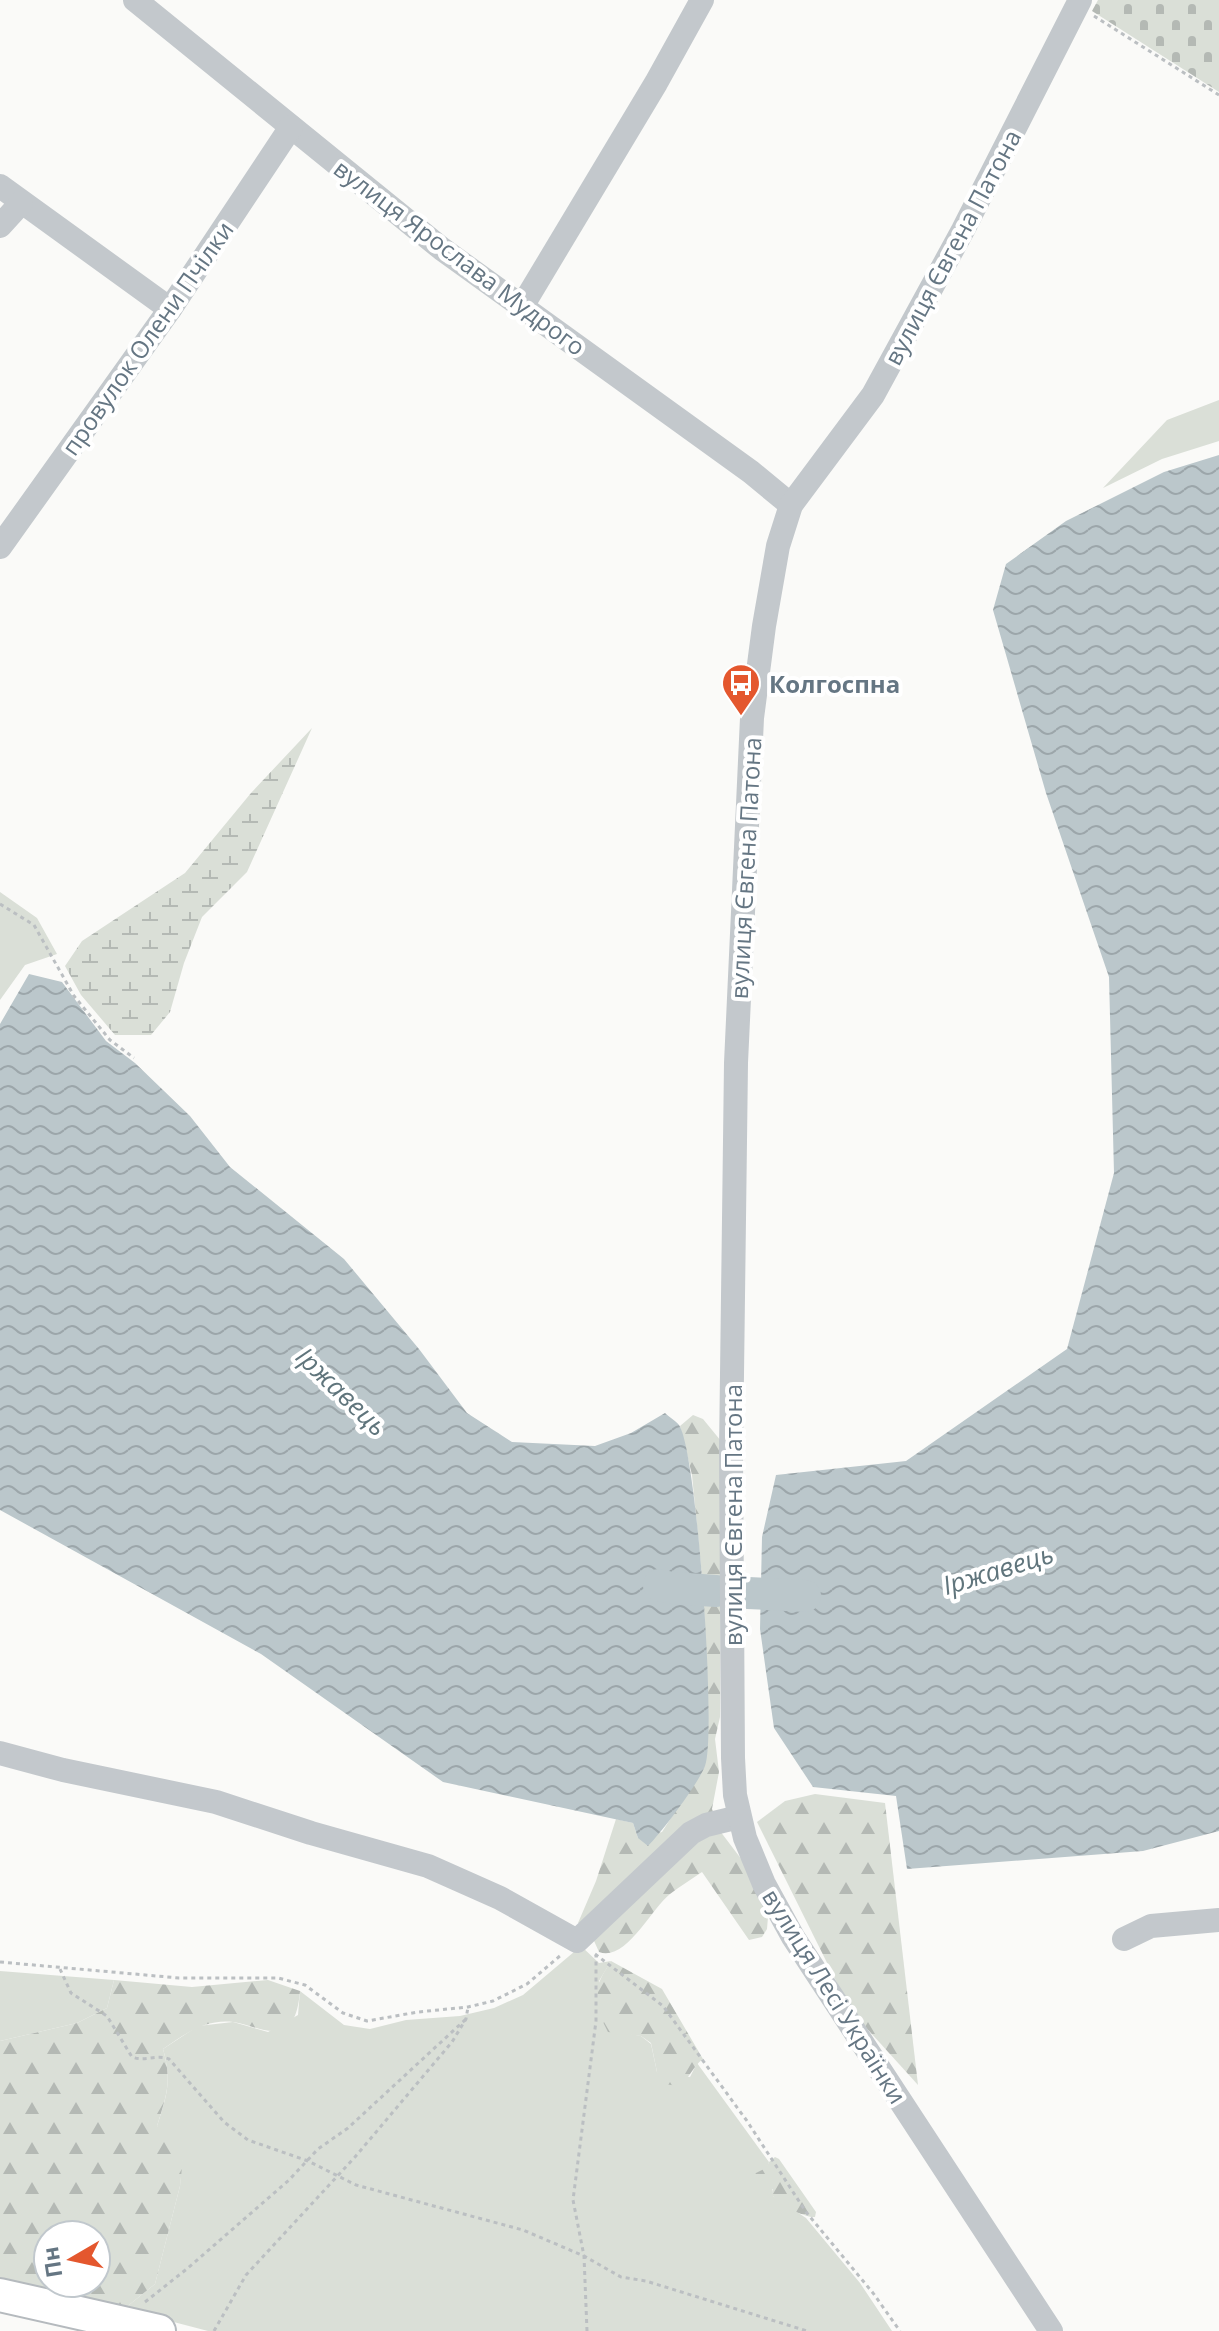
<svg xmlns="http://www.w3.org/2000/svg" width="1219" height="2331" font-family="'Open Sans',sans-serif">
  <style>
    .green { fill: #dadfd7 }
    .forest { fill: url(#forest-firs); fill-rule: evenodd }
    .wetland { fill: url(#wetland-marsh) }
    .cemetery { fill: url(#cemetery-stones) }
    .water { fill: url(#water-waves) }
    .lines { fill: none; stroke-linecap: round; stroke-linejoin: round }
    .river { stroke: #bbc7cb; stroke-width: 32 }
    .major-casing { stroke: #b5babe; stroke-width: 36 }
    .path { stroke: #bbbfc2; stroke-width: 3; stroke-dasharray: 4 4; stroke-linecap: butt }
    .minor { stroke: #c3c8cc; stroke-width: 24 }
    .major { stroke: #fff; stroke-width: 32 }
    .labels { text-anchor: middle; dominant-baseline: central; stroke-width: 8; stroke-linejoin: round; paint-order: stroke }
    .street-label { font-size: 24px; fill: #657683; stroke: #fff }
    .poi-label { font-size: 24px; font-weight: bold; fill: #657683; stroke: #fff; text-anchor: start }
    .water-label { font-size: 26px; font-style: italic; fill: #60757c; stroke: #fff }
  </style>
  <defs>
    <pattern id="forest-firs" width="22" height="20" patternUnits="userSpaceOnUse" patternTransform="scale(2)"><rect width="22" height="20" fill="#dadfd7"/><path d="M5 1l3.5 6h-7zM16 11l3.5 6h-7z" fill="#b4b9b4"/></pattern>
    <pattern id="wetland-marsh" width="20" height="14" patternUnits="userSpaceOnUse" patternTransform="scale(2)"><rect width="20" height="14" fill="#dadfd7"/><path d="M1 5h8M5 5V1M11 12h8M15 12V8" fill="none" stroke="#b4b9b4"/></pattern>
    <pattern id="cemetery-stones" width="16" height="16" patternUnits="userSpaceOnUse" patternTransform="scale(2)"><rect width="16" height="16" fill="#dadfd7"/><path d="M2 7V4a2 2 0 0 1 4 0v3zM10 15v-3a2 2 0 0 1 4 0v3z" fill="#b4b9b4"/></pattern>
    <pattern id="water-waves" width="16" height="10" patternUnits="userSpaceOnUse" patternTransform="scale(2)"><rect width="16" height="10" fill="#bbc7cb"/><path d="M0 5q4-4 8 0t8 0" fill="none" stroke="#9ca6aa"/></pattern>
  </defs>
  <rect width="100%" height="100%" fill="#fafaf8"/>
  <g class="green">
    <path d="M 1219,400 L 1219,441 L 1162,459 L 1103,488 L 1167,420 Z"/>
    <path d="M 0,892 L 37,918 L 57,954 L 25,965 L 0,1000 Z"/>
    <path d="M 581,1946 L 599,1963 L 611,1961 L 599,1981 L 609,2003 L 612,2005 L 620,2032 L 641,2036 L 651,2044 L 657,2072 L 690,2077 L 697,2063 L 769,2162 C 764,2173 774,2184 773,2196 L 806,2218 L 860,2283 L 892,2331 L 208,2331 L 124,2309 L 155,2284 L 180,2186 L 183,2150 L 157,2126 C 167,2095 172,2081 163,2049 L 198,2026 L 233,2022 L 268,2032 L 298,2015 L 300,1991 L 344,2025 L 370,2029 L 406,2020 L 460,2016 L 494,2008 L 523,1995 Z"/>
    <path d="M 0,1971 L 114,1980 L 107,2008 L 77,2023 L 0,2041 Z"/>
  </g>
  <g class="forest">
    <path d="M 693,1415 L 703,1419 L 721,1441 L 720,1717 L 715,1739 L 719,1772 L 712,1809 L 720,1831 L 742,1860 L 768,1917 L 767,1929 L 762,1937 L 749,1940 L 702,1872 C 692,1879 680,1886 670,1894 C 651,1909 626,1962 599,1952 L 586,1923 L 578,1923 L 596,1881 L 616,1819 L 633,1823 L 638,1838 L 662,1832 L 705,1765 L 708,1697 L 703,1587 L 692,1475 L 680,1426 Z"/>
    <path d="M 815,1794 L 885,1803 L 918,2085 L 851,2011 L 757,1822 L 785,1801 Z"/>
    <path d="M 611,1961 L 662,1989 L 703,2059 C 692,2067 692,2076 678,2086 L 664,2084 L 657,2072 L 651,2043 L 641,2036 L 608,2032 L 601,2018 L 604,2010 L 612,2005 L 602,2004 C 591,1990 603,1974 611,1961 Z"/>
    <path d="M 114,1980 L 192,1987 L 268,1980 L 300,1991 C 298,2013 293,2036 264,2030 C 254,2028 243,2023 233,2022 C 205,2019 185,2034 163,2049 C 172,2081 167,2094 157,2126 L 174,2134 L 184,2150 L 180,2186 L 155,2284 L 124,2309 L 0,2278 L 0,2041 L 77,2023 L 107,2008 ZM 48,2235 L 96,2235 L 96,2283 L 48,2283 Z"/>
    <path d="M 775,2157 L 779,2159 L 816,2212 L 815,2217 C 804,2218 780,2204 773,2196 L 773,2189 L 761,2190 L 753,2186 L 751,2181 L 756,2173 L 766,2168 L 769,2162 Z"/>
  </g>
  <path class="wetland" d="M 312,728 L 247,872 L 202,917 L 184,963 L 170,1012 L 151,1035 L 115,1035 L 81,995 L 65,966 L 82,941 L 185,873 L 251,793 Z"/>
  <path class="cemetery" d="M 1098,0 L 1219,0 L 1219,92 L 1092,11 Z"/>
  <g class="water">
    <path d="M 1219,455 L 1219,1831 L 1143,1851 L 907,1869 L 896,1796 L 813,1787 L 774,1728 L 760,1629 L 762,1537 L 776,1475 L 906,1461 L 1067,1349 L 1114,1173 L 1109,977 L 1046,793 L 993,610 L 1006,564 L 1066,521 L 1164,472 Z"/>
    <path d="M 29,974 L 62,982 L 106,1041 L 135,1063 L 190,1116 L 230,1167 L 344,1259 L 419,1349 L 467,1413 L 512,1442 L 595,1446 L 631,1433 L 665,1413 C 669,1417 676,1421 679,1425 C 697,1451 717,1734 705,1766 C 698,1784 662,1832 648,1846 L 638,1838 L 633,1823 L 443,1782 L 261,1654 L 0,1510 L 0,1024 Z"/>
  </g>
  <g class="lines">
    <g class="river">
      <path d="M 659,1585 L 672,1588 L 716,1591"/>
      <path d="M 748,1593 L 805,1596"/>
    </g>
    <defs>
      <path id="major" d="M 0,2295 L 159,2331"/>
    </defs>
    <use href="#major" class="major-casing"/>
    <g class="path">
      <path d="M 1094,16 L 1219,95"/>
      <path d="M 0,904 L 34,925 L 74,996 L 110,1040 L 134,1058"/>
      <path d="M 595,1954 L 663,2006 L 747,2121 L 806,2212 L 873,2293 L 900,2331"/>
      <path d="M 0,1962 L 179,1978 L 278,1978 L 305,1985 L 343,2013 L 367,2021 L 418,2012 L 468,2007 L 493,2001 L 527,1984 L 561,1955"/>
      <path d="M 60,1969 L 71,1993 L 107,2016 L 132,2057 C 144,2062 157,2054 169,2059 L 224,2122 L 248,2140 L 308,2161 L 356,2185 L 523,2230 L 584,2256 L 621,2277 L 646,2281 L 807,2331"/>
      <path d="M 145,2302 L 188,2268 L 289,2180 L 318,2149 L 348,2128 L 466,2019"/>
      <path d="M 214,2331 L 246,2275 L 355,2157 L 452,2042 L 466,2019 L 468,2007"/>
      <path d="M 587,2331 L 584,2256 L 573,2200 L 596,2021 L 596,1955"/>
    </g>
    <g class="minor">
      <path d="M 135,0 L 442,249 L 751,472 L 791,505"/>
      <path d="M 0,186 L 170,309"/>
      <path d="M 0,226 L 21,203"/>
      <path d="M 521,308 L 656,83 L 702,0"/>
      <path d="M 0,547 L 170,309 L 291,127"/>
      <path d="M 0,1753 L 63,1770 L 216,1802 L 311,1833 L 428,1866 L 500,1898 L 577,1941 L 691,1833 L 706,1825 L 739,1817"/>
      <path d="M 1124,1939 L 1151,1926 L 1219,1920"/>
      <path d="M 1051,2331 L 793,1937 L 764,1884 L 745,1838 L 735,1795 L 733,1758 L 731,1452 L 736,1063 L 752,718 L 764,626 L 778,546 L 791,505 L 873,395 L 963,230 L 1080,0"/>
    </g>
    <use href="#major" class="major"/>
  </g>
  <defs>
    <symbol id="bus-pin" viewBox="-11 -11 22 30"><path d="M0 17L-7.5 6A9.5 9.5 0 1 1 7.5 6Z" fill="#e4572e" stroke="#fff"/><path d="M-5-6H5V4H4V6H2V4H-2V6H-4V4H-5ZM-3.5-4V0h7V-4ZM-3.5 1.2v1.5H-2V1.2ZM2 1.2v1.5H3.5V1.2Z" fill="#fff"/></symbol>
  </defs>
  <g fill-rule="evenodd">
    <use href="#bus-pin" x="719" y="661" width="44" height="60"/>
  </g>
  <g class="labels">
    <g class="street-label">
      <text transform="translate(952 247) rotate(-62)">вулиця Євгена Патона</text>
      <text transform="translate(460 257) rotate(37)">вулиця Ярослава Мудрого</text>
      <text transform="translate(147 338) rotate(-55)">провулок Олени Пчілки</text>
      <text transform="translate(745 868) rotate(-87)">вулиця Євгена Патона</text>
      <text transform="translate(732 1515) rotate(-90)">вулиця Євгена Патона</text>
      <text transform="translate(835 1996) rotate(58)">вулиця Лесі Українки</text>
    </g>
    <g class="poi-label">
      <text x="769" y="683">Колгоспна</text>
    </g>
    <g class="water-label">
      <text transform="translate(342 1391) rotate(44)">Іржавець</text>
      <text transform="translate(998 1569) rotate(-17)">Іржавець</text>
    </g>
  </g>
  <g transform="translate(72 2259) rotate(261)"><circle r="38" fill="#ffffff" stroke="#c1c8cd" stroke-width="2"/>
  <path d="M0-6L14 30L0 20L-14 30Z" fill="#e4572e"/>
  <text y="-12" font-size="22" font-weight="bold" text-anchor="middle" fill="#657683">Пн</text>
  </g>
</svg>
